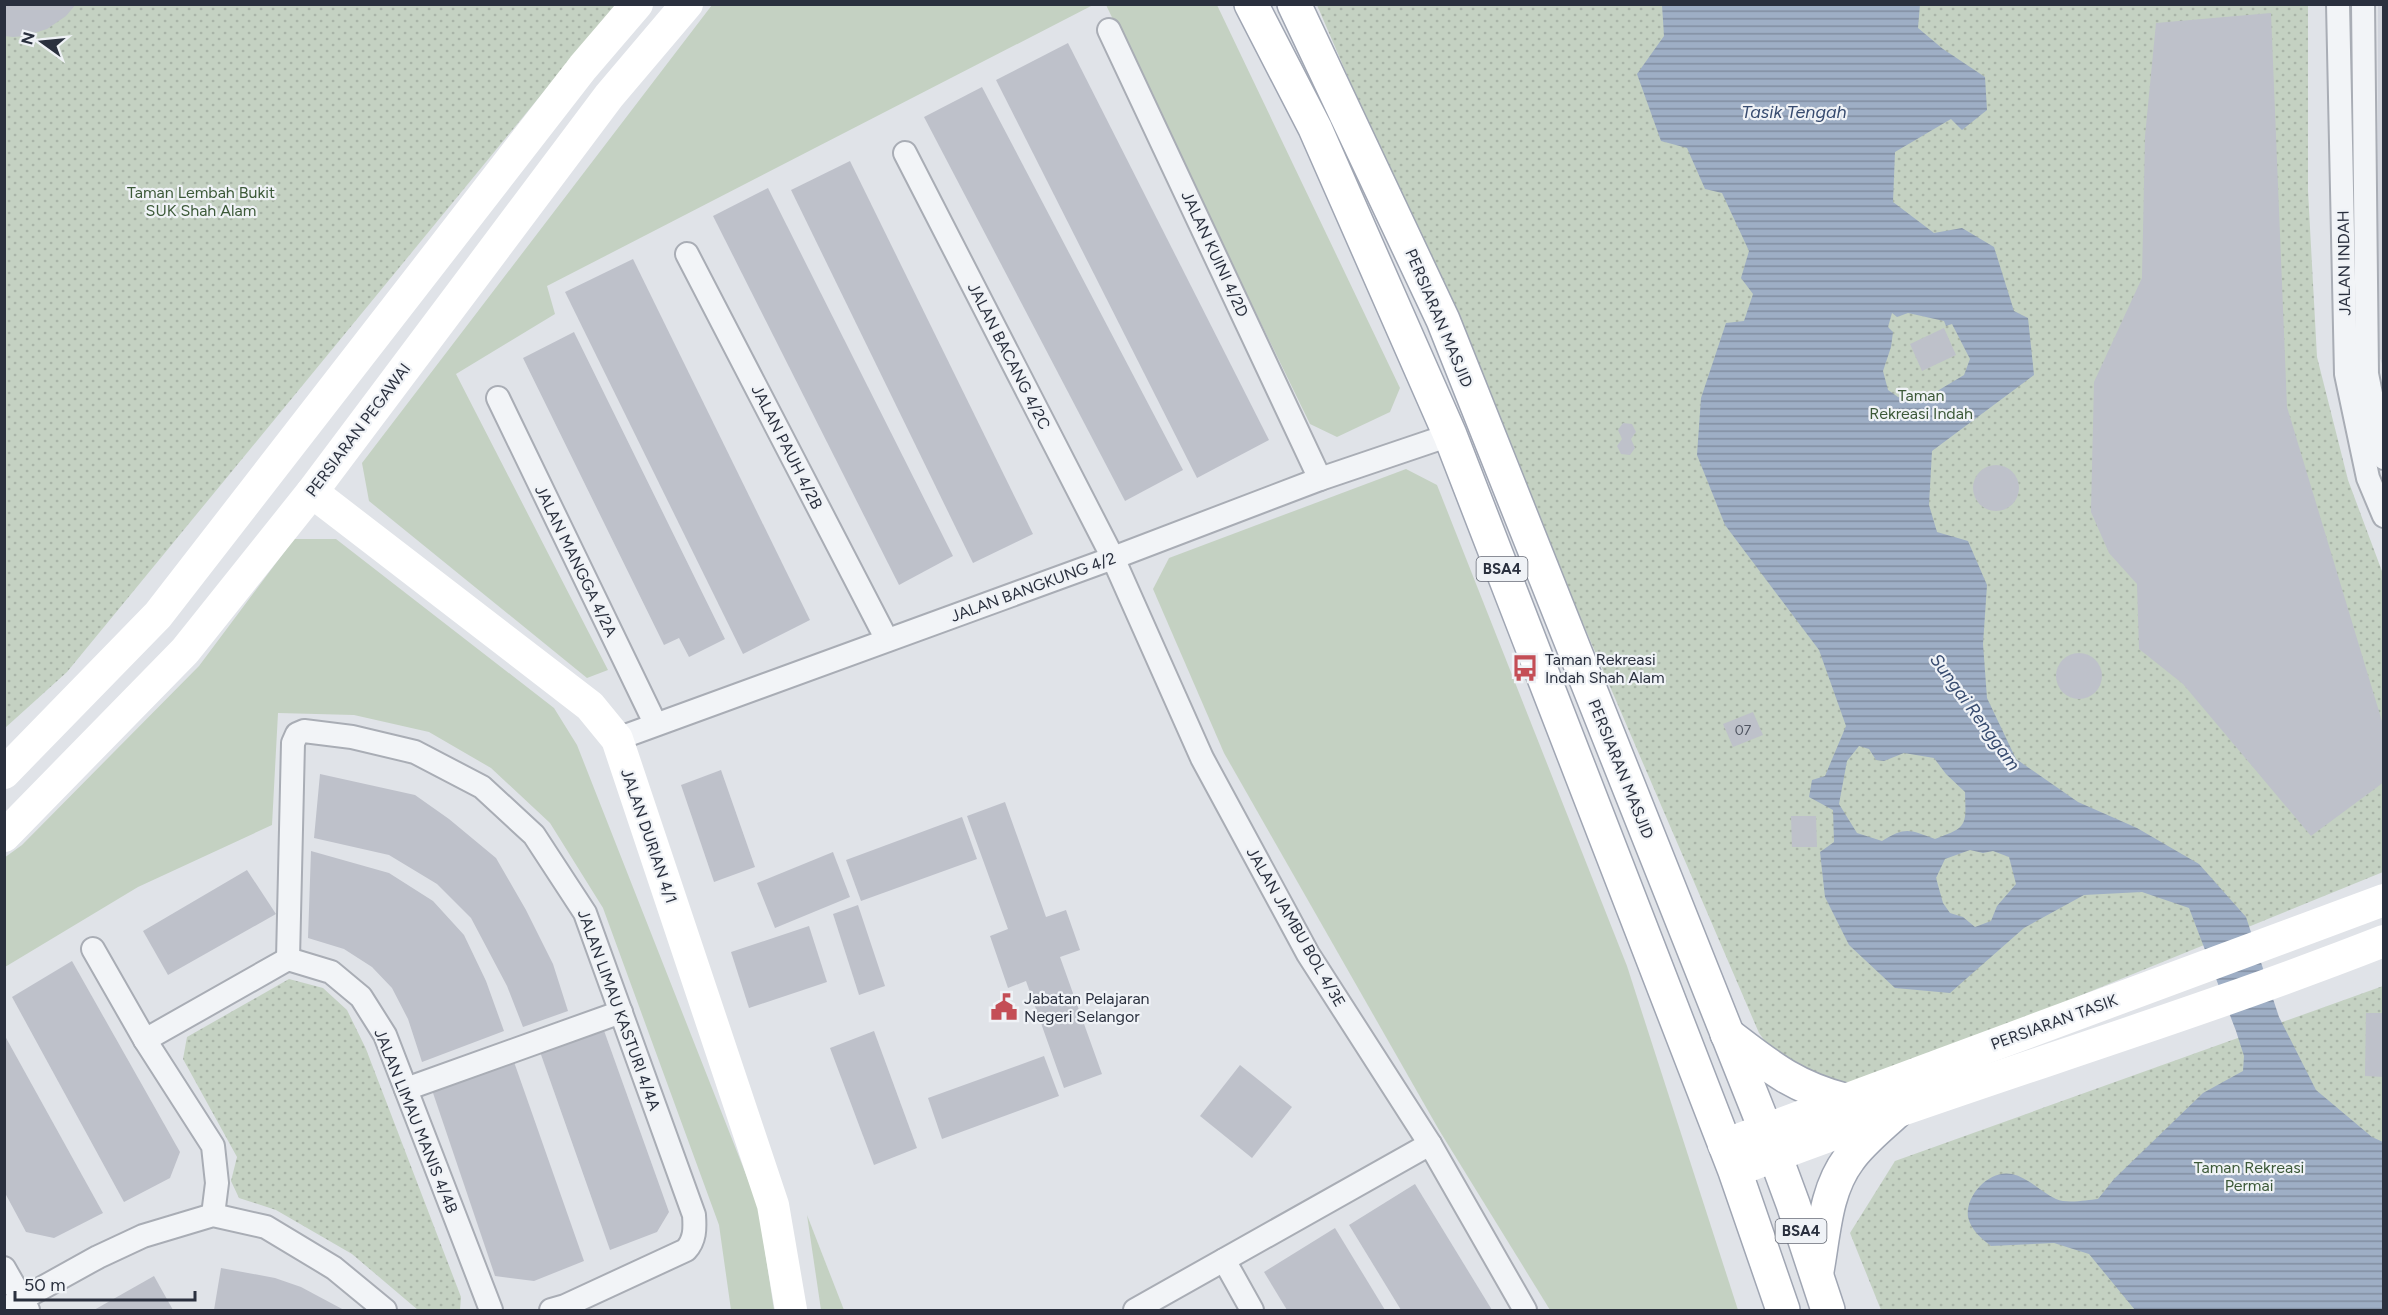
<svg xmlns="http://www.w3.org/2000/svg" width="2388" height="1315" font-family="Figtree,sans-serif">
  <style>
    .built { fill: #d2d5dd }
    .grass { fill: #c4d1c2 }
    .park { fill: url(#park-dots) }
    .water { fill: url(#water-rules); fill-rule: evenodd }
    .building { fill: #bec1ca }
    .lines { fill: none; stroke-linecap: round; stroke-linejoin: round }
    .street-casing { stroke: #a9adb5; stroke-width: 26 }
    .primary-casing { stroke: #a0a6b3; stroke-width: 36 }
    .street { stroke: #f2f4f7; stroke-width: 22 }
    .secondary { stroke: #fff; stroke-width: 32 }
    .primary { stroke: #fff; stroke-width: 33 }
    .labels { text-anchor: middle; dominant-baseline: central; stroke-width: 4.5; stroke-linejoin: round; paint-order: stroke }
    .number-label { font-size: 14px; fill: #4f5461 }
    .shield { fill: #eff2f6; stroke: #656a75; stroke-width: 1.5 }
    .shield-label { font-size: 15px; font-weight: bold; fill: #2a303e }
    .park-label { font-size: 16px; fill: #3c5938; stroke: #eff2f6 }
    .street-label { font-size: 16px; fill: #2a303e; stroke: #eff2f6 }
    .poi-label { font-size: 16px; fill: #2a303e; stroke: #eff2f6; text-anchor: start }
    .water-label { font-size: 18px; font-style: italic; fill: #374b6f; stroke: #eff2f6 }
  </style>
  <defs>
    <pattern id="park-dots" width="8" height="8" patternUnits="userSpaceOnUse" patternTransform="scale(1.5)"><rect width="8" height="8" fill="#c4d1c2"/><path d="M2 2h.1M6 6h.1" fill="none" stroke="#a9b4a8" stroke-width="1.8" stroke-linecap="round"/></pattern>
    <pattern id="water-rules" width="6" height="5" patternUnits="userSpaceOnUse" patternTransform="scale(1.5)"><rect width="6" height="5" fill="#9eaec5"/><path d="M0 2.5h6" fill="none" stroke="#818ea1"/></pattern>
  </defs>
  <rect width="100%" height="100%" fill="#e0e3e8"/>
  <path class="built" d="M 2383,4 L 2383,367 L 2377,350 L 2378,5 Z"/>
  <g class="grass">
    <path d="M 712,5 L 1093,5 L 547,286 L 555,314 L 456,374 L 608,670 L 587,678 L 369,501 L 362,463 Z"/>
    <path d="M 1106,5 L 1217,5 L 1400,388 L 1390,412 L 1337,437 L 1310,424 Z"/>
    <path d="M 1406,469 L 1437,485 L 1627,966 L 1738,1310 L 1550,1310 L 1439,1130 L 1224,753 L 1153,589 L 1169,558 Z"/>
    <path d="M 294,539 L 336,539 L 554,708 L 577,745 L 758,1205 L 774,1310 L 731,1310 L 719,1225 L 603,908 L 550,823 L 491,768 L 429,732 L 354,715 L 278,713 L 272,825 L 138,887 L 5,967 L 4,858 L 22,845 L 199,666 Z"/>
    <path d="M 807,1215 L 844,1310 L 821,1310 Z"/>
  </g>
  <g class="park">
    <path d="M 5,5 L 615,5 L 67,672 L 5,728 Z"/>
    <path d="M 1317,5 L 2308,5 L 2308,191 L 2317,357 L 2348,480 L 2383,574 L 2383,872 L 1849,1090 L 1785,1068 L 1759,1033 Z"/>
    <path d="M 289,979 L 323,988 L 347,1010 L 366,1049 L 461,1297 L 460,1310 L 418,1310 L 352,1254 L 276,1210 L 239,1198 L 231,1181 L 237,1157 L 183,1059 L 187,1037 Z"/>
    <path d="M 2383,986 L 2383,1310 L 1881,1310 L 1850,1233 L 1895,1161 Z"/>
  </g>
  <path class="water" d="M 1920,4 L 1918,28 L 1943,49 L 1985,77 L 1987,110 L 1962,130 L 1951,119 L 1895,152 L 1893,202 L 1934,233 L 1962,228 L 1994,247 L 2014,311 L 2028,318 L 2034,375 L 1932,451 L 1929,505 L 1937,532 L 1968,541 L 1987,585 L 1983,644 L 1987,698 L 2016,759 L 2078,802 L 2137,828 L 2199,864 L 2246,917 L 2279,1017 L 2316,1090 L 2372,1137 L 2383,1142 L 2383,1310 L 2135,1310 L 2089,1254 L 2054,1243 L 1991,1246 C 1981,1238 1971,1230 1968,1217 C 1965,1195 1990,1169 2012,1174 C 2029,1178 2041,1192 2056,1199 C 2067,1204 2087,1200 2098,1199 L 2114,1179 L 2203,1093 L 2243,1071 L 2244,1056 L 2236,1031 L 2189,908 L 2142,892 L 2084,895 L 2024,928 L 1950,993 L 1895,988 L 1849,945 L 1825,897 L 1820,852 L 1834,842 L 1833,810 L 1809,797 L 1812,780 L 1825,776 L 1846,726 L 1819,650 L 1725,525 L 1697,455 L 1701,398 L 1726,323 L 1744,321 L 1753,294 L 1741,278 L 1749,251 L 1722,193 L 1705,189 L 1687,148 L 1661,141 L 1637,74 L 1664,36 L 1662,5 ZM 1892,313 L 1897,317 L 1908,313 L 1944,321 L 1946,326 L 1952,324 L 1970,359 L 1964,375 L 1929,396 L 1910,400 L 1898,397 L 1888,390 L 1883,371 L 1891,347 L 1893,332 L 1888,327 ZM 1859,746 L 1869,749 L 1876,760 L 1884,761 L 1904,753 L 1934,758 L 1946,774 L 1965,792 C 1966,826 1968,827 1935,839 C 1910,830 1906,826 1882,841 L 1857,833 L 1839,804 L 1847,761 ZM 1970,850 L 1983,853 L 1993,851 L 2009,857 L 2016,884 L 1997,906 L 1991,921 L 1975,927 L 1963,917 L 1950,913 L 1943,903 L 1936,878 L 1945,859 Z"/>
  <g class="building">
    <path d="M 4,4 L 76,4 L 66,16 L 47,29 L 25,36 L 13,37 L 4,36 Z"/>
    <path d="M 2271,13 L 2287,407 L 2384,728 L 2384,782 L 2311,836 L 2183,684 L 2139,649 L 2137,584 L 2109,553 L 2091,512 L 2094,382 L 2142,278 L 2145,136 L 2156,23 Z"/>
    <path d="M 1068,43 L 1269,440 L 1197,478 L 996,80 Z"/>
    <path d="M 982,87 L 1183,470 L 1125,501 L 924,117 Z"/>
    <path d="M 850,161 L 1033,534 L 973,563 L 791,190 Z"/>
    <path d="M 768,188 L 953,556 L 899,585 L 713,216 Z"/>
    <path d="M 633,259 L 810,620 L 743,654 L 565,292 Z"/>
    <path d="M 1944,328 L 1956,355 L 1922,371 L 1910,344 Z"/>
    <path d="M 574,332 L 725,639 L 689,657 L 679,638 L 664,645 L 523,358 Z"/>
    <path d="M 1623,423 L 1632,424 L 1636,432 L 1631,439 L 1635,448 L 1630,455 L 1621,454 L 1617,446 L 1622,439 L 1618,430 Z"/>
    <circle cx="1996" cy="488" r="23"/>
    <circle cx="2079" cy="676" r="23"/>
    <path d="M 1753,712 L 1763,735 L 1733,747 L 1723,724 Z"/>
    <path d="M 721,770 L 755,867 L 714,882 L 681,785 Z"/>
    <path d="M 320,774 L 415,795 L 449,819 L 496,858 L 526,910 L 553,964 L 568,1011 L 523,1027 L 507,986 L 471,918 L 437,884 L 389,855 L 314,838 Z"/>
    <path d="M 1005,802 L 1046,917 L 1066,910 L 1080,950 L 1060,957 L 1102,1074 L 1064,1088 L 1026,981 L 1008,988 L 990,936 L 1008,929 L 967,816 Z"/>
    <path d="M 1791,816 L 1816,816 L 1817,847 L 1792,847 Z"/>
    <path d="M 962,817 L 977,859 L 861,901 L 846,860 Z"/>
    <path d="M 311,851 L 389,873 L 433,901 L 464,935 L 486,981 L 504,1031 L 422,1062 L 408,1019 L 392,988 L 372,967 L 344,949 L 308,938 Z"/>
    <path d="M 833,852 L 850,897 L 775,928 L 757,883 Z"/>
    <path d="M 247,870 L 276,914 L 168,975 L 143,931 Z"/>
    <path d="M 858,905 L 885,986 L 859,995 L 833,914 Z"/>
    <path d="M 809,926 L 827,982 L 749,1008 L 731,952 Z"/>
    <path d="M 72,961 L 180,1152 L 170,1178 L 124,1202 L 12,997 Z"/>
    <path d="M 2366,1013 L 2384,1013 L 2384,1077 L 2365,1076 Z"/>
    <path d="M 602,1025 L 669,1212 L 657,1232 L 610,1250 L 539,1049 Z"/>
    <path d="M 874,1031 L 917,1148 L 874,1165 L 830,1048 Z"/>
    <path d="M 5,1036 L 103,1213 L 54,1238 L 26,1232 L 5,1193 Z"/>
    <path d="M 1044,1056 L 1059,1096 L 942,1139 L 928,1098 Z"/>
    <path d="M 513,1059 L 584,1261 L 534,1281 L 495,1276 L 432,1090 Z"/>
    <path d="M 1240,1065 L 1292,1107 L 1252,1158 L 1200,1116 Z"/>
    <path d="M 1415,1184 L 1492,1310 L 1401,1310 L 1349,1225 Z"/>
    <path d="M 1335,1228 L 1385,1310 L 1287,1310 L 1264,1272 Z"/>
    <path d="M 221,1268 L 275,1278 L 301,1287 L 344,1310 L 214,1310 Z"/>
    <path d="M 154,1276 L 173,1310 L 94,1310 Z"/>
  </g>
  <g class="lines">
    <defs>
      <g id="street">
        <path d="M 2338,4 L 2346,374 L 2368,478 L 2384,516"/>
        <path d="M 2363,4 L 2367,374 L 2384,458"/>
        <path d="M 1109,30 L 1320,479"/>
        <path d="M 905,153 L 1113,558 L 1202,758 L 1308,954 L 1430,1144 L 1525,1310"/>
        <path d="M 687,254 L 887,640"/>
        <path d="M 498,398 L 655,723"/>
        <path d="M 617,739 L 1113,558 L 1320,479 L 1450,435"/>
        <path d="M 93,949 L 145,1040 L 213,1146 L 217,1183 L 213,1215"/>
        <path d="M 288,959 L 293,743 L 297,734 L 304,731 L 352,737 L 415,752 L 482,787 L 534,835 L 585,913 L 694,1215 C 695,1229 695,1240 686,1250 L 565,1306 L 551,1310"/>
        <path d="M 145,1040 L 288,959 L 331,972 L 361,997 L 385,1035 L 491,1310"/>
        <path d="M 406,1089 L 621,1012"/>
        <path d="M 1224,1260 L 1252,1310"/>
        <path d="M 4,1268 L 28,1310"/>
        <path d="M 4,1309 L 98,1257 L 143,1236 L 213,1215 L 266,1227 L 334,1268 L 385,1310"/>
        <path d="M 1135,1310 L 1430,1144"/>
      </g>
      <g id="primary">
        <path d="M 1251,4 L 1315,128 L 1450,435 L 1735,1171 L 1783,1310"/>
        <path d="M 1294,4 L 1443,320 L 1766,1131 L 1793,1204 L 1828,1310"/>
        <path d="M 1727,1034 C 1769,1066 1792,1086 1844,1100"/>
        <path d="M 1817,1271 C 1824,1233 1825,1191 1849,1159 C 1861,1142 1880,1127 1896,1112"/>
      </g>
    </defs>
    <use href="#street" class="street-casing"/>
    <use href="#primary" class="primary-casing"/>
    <use href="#street" class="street"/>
    <g class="secondary">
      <path d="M 312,492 L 590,706 L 617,739 L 773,1205 L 791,1310"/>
      <path d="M 4,773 L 158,615 L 583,67 L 637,4"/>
      <path d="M 4,836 L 185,651 L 312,492 L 609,96 L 687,4"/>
      <path d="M 1724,1145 L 2384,900"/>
      <path d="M 1735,1171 C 1949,1088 2170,1025 2384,941"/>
    </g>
    <use href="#primary" class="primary"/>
  </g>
  <defs>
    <symbol id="bus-bare" viewBox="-9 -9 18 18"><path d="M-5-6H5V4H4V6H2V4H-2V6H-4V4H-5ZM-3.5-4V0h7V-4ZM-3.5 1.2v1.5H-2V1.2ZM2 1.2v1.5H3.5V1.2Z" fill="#c44e56" stroke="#eff2f6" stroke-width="2.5" paint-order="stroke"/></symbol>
    <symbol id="civic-bare" viewBox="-9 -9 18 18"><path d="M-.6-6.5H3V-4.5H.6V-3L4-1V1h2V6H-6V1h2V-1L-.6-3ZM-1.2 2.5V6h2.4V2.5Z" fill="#c44e56" stroke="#eff2f6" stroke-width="2.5" paint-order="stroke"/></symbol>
  </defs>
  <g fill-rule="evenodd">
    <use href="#bus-bare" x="1506" y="649" width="38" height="38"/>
    <use href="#civic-bare" x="985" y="988" width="38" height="38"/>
  </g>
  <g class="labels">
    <g class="number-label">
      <text x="1743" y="730">07</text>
    </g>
    <g class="shield">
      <rect x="1476.5" y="557" width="51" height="24" rx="4.5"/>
      <rect x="1775.5" y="1219" width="51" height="24" rx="4.5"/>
    </g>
    <g class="shield-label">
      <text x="1502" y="569">BSA4</text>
      <text x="1801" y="1231">BSA4</text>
    </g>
    <g class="park-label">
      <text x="201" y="192">Taman Lembah Bukit<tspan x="201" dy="18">SUK Shah Alam</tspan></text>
      <text x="1921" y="395">Taman<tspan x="1921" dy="18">Rekreasi Indah</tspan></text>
      <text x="2249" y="1167">Taman Rekreasi<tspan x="2249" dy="18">Permai</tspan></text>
    </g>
    <g class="street-label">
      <text transform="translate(1215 254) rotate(65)">JALAN KUINI 4/2D</text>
      <text transform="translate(2344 263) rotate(-91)">JALAN INDAH</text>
      <text transform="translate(1439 318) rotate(67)">PERSIARAN MASJID</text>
      <text transform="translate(1009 356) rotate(63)">JALAN BACANG 4/2C</text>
      <text transform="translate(358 430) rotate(-53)">PERSIARAN PEGAWAI</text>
      <text transform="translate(787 447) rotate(63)">JALAN PAUH 4/2B</text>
      <text transform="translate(576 561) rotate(64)">JALAN MANGGA 4/2A</text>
      <text transform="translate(1033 587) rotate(-20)">JALAN BANGKUNG 4/2</text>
      <text transform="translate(1621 769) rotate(68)">PERSIARAN MASJID</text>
      <text transform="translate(649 836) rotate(71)">JALAN DURIAN 4/1</text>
      <text transform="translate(1296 927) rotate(60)">JALAN JAMBU BOL 4/3E</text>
      <text transform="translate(619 1010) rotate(70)">JALAN LIMAU KASTURI 4/4A</text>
      <text transform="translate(2054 1022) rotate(-20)">PERSIARAN TASIK</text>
      <text transform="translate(416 1121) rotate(68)">JALAN LIMAU MANIS 4/4B</text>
    </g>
    <g class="poi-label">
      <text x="1545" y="659">Taman Rekreasi<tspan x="1545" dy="18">Indah Shah Alam</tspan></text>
      <text x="1024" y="998">Jabatan Pelajaran<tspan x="1024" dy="18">Negeri Selangor</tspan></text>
    </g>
    <g class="water-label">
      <text x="1794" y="112">Tasik Tengah</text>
      <text transform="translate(1975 712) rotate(54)">Sungai Renggam</text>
    </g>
  </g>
  <rect width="2388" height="1315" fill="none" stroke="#2a303e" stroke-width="12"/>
  <g transform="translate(42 42) rotate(285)" stroke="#eff2f6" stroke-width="4.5" paint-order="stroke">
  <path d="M0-4.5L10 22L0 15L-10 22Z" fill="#2a303e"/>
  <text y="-9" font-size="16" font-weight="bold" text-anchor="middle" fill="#2a303e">N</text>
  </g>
  <path d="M15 1291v9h180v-9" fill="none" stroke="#2a303e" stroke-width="3"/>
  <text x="24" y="1291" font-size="18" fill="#2a303e" stroke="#eff2f6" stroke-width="4.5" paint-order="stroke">50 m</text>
</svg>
